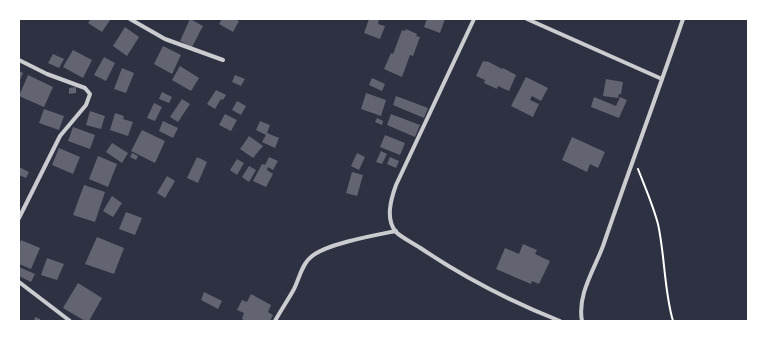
<svg xmlns="http://www.w3.org/2000/svg" width="767" height="340" font-family="Mulish,sans-serif">
  <style>
    .building { fill: #626471 }
    .lines { fill: none; stroke-linecap: round; stroke-linejoin: round }
    .path { stroke: #fff; stroke-width: 2 }
    .minor { stroke: #caccd0; stroke-width: 4 }
  </style>
  <rect width="100%" height="100%" fill="#2d3142"/>
  <g class="building">
    <path d="M 91,19 L 108,19 L 110,20 L 102,32 L 88,23 Z"/>
    <path d="M 190,19 L 203,26 L 192,47 L 180,41 Z"/>
    <path d="M 222,19 L 234,19 L 239,21 L 233,32 L 219,24 Z"/>
    <path d="M 369,19 L 379,19 L 378,24 L 385,26 L 380,39 L 364,33 Z"/>
    <path d="M 427,19 L 445,19 L 440,33 L 424,27 Z"/>
    <path d="M 125,27 L 139,37 L 127,56 L 113,46 Z"/>
    <path d="M 406,29 L 417,34 L 416,36 L 420,37 L 413,56 L 410,55 L 402,77 L 384,69 L 391,53 L 393,54 L 402,30 L 405,31 Z"/>
    <path d="M 163,46 L 181,55 L 172,74 L 154,64 Z"/>
    <path d="M 73,50 L 92,60 L 83,78 L 63,67 Z"/>
    <path d="M 53,54 L 64,59 L 59,68 L 48,63 Z"/>
    <path d="M 104,57 L 115,63 L 106,81 L 94,75 Z"/>
    <path d="M 483,61 L 487,62 L 487,61 L 502,69 L 503,68 L 516,75 L 509,91 L 498,86 L 497,89 L 484,83 L 485,80 L 476,76 Z"/>
    <path d="M 180,66 L 199,78 L 191,91 L 172,80 Z"/>
    <path d="M 122,68 L 134,73 L 126,93 L 114,89 Z"/>
    <path d="M 19,71 L 23,73 L 19,82 Z"/>
    <path d="M 28,75 L 53,87 L 44,107 L 19,96 Z"/>
    <path d="M 235,75 L 245,79 L 241,86 L 232,82 Z"/>
    <path d="M 526,77 L 548,88 L 541,101 L 532,96 L 530,100 L 539,104 L 533,117 L 511,106 Z"/>
    <path d="M 372,78 L 385,84 L 382,91 L 369,85 Z"/>
    <path d="M 606,79 L 623,82 L 621,94 L 619,94 L 618,98 L 603,96 Z"/>
    <path d="M 76,87 L 76,93 L 69,94 L 69,88 Z"/>
    <path d="M 216,90 L 226,95 L 223,100 L 221,99 L 215,109 L 207,104 Z"/>
    <path d="M 162,92 L 172,97 L 169,103 L 159,99 Z"/>
    <path d="M 366,93 L 386,100 L 381,116 L 361,109 Z"/>
    <path d="M 396,96 L 428,108 L 424,118 L 393,105 Z"/>
    <path d="M 594,97 L 616,106 L 620,97 L 627,100 L 619,118 L 591,107 Z"/>
    <path d="M 182,99 L 190,104 L 178,122 L 170,117 Z"/>
    <path d="M 237,101 L 246,106 L 241,115 L 232,110 Z"/>
    <path d="M 154,103 L 162,107 L 155,121 L 147,118 Z"/>
    <path d="M 44,109 L 64,116 L 59,130 L 39,123 Z"/>
    <path d="M 90,111 L 105,116 L 101,129 L 86,125 Z"/>
    <path d="M 115,113 L 124,116 L 123,119 L 133,122 L 128,136 L 110,130 Z"/>
    <path d="M 225,114 L 237,120 L 231,131 L 219,125 Z"/>
    <path d="M 391,114 L 420,125 L 415,137 L 387,125 Z"/>
    <path d="M 377,118 L 383,121 L 382,125 L 375,122 Z"/>
    <path d="M 163,121 L 178,128 L 173,138 L 159,131 Z"/>
    <path d="M 260,121 L 270,125 L 267,133 L 279,138 L 275,148 L 262,142 L 266,135 L 256,130 Z"/>
    <path d="M 73,127 L 95,135 L 90,149 L 68,141 Z"/>
    <path d="M 142,130 L 165,141 L 155,163 L 131,151 Z"/>
    <path d="M 385,135 L 405,143 L 400,155 L 380,147 Z"/>
    <path d="M 249,136 L 263,146 L 253,158 L 240,149 Z"/>
    <path d="M 572,137 L 605,152 L 598,168 L 590,164 L 587,172 L 562,160 Z"/>
    <path d="M 112,143 L 128,153 L 122,163 L 106,152 Z"/>
    <path d="M 59,148 L 80,157 L 73,174 L 52,165 Z"/>
    <path d="M 381,151 L 387,154 L 382,164 L 376,162 Z"/>
    <path d="M 132,153 L 138,156 L 136,160 L 130,157 Z"/>
    <path d="M 357,153 L 365,157 L 359,170 L 351,166 Z"/>
    <path d="M 98,156 L 117,164 L 108,187 L 89,179 Z"/>
    <path d="M 197,157 L 207,162 L 198,183 L 187,178 Z"/>
    <path d="M 269,157 L 278,161 L 273,170 L 268,167 L 267,170 L 273,174 L 266,187 L 253,181 L 262,164 L 265,165 Z"/>
    <path d="M 390,157 L 399,161 L 396,168 L 387,164 Z"/>
    <path d="M 237,159 L 244,163 L 237,175 L 230,170 Z"/>
    <path d="M 249,166 L 256,170 L 249,182 L 242,177 Z"/>
    <path d="M 19,167 L 29,172 L 26,178 L 19,175 Z"/>
    <path d="M 352,172 L 363,175 L 357,196 L 346,193 Z"/>
    <path d="M 167,176 L 175,181 L 165,198 L 157,193 Z"/>
    <path d="M 84,185 L 105,192 L 95,222 L 73,215 Z"/>
    <path d="M 112,196 L 122,203 L 113,217 L 103,211 Z"/>
    <path d="M 126,212 L 142,218 L 135,235 L 119,229 Z"/>
    <path d="M 97,237 L 124,248 L 114,274 L 85,264 Z"/>
    <path d="M 21,240 L 40,248 L 31,269 L 19,264 L 19,246 Z"/>
    <path d="M 523,244 L 537,250 L 535,254 L 550,261 L 539,284 L 532,281 L 531,284 L 496,269 L 505,248 L 519,254 Z"/>
    <path d="M 47,258 L 64,264 L 57,280 L 41,275 Z"/>
    <path d="M 19,267 L 35,274 L 31,282 L 19,276 Z"/>
    <path d="M 78,283 L 102,298 L 89,321 L 85,321 L 63,308 Z"/>
    <path d="M 204,292 L 222,301 L 218,309 L 201,300 Z"/>
    <path d="M 251,294 L 271,305 L 268,312 L 273,315 L 270,321 L 245,321 L 242,319 L 244,313 L 237,310 L 242,300 L 247,302 Z"/>
    <path d="M 35,317 L 40,319 L 40,321 L 34,321 Z"/>
  </g>
  <g class="lines">
    <path class="path" d="M 638,169 C 645,187 653,205 658,224 C 665,256 664,290 673,321"/>
    <g class="minor">
      <path d="M 130,19 L 165,39 L 223,60"/>
      <path d="M 474,19 L 396,185 C 391,199 385,219 396,232 C 402,238 415,244 422,249 C 465,278 512,302 560,321"/>
      <path d="M 527,19 L 662,79"/>
      <path d="M 19,60 L 47,74 L 85,88 L 90,94 L 86,105 L 60,136 L 19,218"/>
      <path d="M 19,282 L 70,321"/>
      <path d="M 275,321 C 281,310 288,300 294,289 C 299,279 302,264 311,257 C 325,244 376,235 396,231"/>
      <path d="M 582,321 C 577,295 594,270 603,246 C 629,170 657,95 683,19"/>
    </g>
  </g>
  <rect width="767" height="340" fill="none" stroke="#ffffff" stroke-width="40"/>
</svg>
